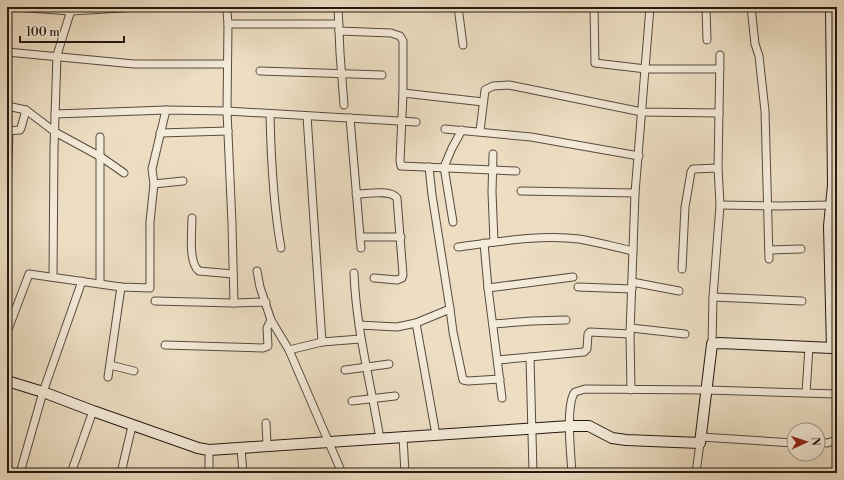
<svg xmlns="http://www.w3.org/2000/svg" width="844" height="480" font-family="'Libre Bodoni',serif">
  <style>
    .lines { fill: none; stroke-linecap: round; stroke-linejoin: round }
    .street-casing { stroke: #574a3e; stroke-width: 9 }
    .secondary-casing { stroke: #251911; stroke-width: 12 }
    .street { stroke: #f3ead8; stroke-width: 7 }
    .secondary { stroke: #f3ead8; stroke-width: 10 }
  </style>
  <rect width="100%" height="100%" fill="#eddec3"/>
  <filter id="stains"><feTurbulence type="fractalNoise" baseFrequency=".005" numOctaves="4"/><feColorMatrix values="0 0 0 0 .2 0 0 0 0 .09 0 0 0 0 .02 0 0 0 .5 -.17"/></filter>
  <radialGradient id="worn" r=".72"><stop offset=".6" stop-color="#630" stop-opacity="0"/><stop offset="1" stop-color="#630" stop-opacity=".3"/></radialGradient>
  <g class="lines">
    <defs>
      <g id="street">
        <path d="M 14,7 L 71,11 L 139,7"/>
        <path d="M 224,7 L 227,11 L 228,24 L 227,111 L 232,224 L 234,303"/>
        <path d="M 338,7 L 340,53 L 344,105"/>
        <path d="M 458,7 L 463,45"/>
        <path d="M 594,7 L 595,63 L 646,69 L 720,69"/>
        <path d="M 706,7 L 707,40"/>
        <path d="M 751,7 L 755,44 L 759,56 L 765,111 L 769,259"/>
        <path d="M 228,24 L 339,24"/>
        <path d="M 339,31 L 391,33 L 400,36 L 403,41 L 403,93 L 483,102"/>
        <path d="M 7,52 L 134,64 L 227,64"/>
        <path d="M 260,71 L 382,75"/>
        <path d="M 403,93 L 400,161 L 401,166 L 516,171"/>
        <path d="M 7,106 L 26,110 L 55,132 L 101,157 L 124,173"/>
        <path d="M 55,114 L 166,110 L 227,111 L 416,122"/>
        <path d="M 270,114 C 271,159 273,204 281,248"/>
        <path d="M 307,116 L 322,342"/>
        <path d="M 350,118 L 361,248"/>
        <path d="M 445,129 L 531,137 L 639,156"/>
        <path d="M 7,131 L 20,130 L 21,128 L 26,110"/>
        <path d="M 480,131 L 485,90 L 493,86 L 509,85 L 642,112 L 719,113"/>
        <path d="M 160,133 L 228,131"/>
        <path d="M 493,154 L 492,192 L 494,242"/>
        <path d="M 429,167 L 432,195 L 450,309 L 416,323 L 436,435"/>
        <path d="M 154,184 L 183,181"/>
        <path d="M 521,191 L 635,193"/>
        <path d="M 7,192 L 9,131"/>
        <path d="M 356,194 C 367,194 390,189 397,198 L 403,275 L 402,278 L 397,280 L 374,278"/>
        <path d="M 720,205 L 780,206 L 830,205"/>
        <path d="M 192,218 C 192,231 188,263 199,271 L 233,274"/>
        <path d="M 453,222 L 444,167 L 452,148 L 462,130"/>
        <path d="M 360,237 L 401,237"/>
        <path d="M 484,243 L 488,288 L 502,398"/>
        <path d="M 458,247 C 496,242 541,234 579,239 C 597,242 615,247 633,251"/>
        <path d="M 769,250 L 801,249"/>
        <path d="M 682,269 L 685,207 L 691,172 L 693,169 L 718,168"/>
        <path d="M 257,271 L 260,287 L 271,320 L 289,350 L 342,473"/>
        <path d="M 354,273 C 356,329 371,384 380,439"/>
        <path d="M 53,277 L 54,148 L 57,55 L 72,7"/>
        <path d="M 632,282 L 679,291"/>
        <path d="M 100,283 L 100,137"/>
        <path d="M 578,287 L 632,289"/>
        <path d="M 488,288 L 573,277"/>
        <path d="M 713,297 L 802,301"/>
        <path d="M 155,301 L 234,303 L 266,302"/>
        <path d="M 450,309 L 453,332 L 463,380 L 468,381 L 500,379"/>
        <path d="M 493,324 L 532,321 L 566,320"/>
        <path d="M 359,325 L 397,327 L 416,323"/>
        <path d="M 631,328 L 685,334"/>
        <path d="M 7,332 L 29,274 L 121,287 L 150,288 L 150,222 L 154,184 L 152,169 L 166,110"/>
        <path d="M 712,344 L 713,297 L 720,205 L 718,168 L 720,55"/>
        <path d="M 165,345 L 263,348 L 268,346 L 267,328 L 271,320"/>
        <path d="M 289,350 L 322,342 L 360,339"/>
        <path d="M 530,357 L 533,473"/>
        <path d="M 498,360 L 584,352 L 587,349 L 588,334 L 590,332 L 630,334"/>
        <path d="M 110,365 L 134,371"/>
        <path d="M 345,370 L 389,364"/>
        <path d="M 108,377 L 121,287"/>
        <path d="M 631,390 L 630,334 L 635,193 L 650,7"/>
        <path d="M 806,393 L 809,347"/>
        <path d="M 352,401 L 395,396"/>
        <path d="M 266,423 L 267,445"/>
        <path d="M 403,437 L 405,473"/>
        <path d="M 701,437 L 794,443"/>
        <path d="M 818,443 L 827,443 L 837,440"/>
        <path d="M 241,449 L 243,473"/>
        <path d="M 20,473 L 43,392 L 82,281"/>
        <path d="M 71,473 L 93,411"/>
        <path d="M 121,473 L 132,426"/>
        <path d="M 209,473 L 209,450"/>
        <path d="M 572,473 C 571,456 565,404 575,392 L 585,389 L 706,390 L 837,394"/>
        <path d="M 696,473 L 700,443"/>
      </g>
      <g id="secondary">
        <path d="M 831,7 L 833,185"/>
        <path d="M 7,381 L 43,392 L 93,411 L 198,448 L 209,450 L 570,426 L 589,426 L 612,438 L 626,440 L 700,443 L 712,344 L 720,343 L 832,348 L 829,226 L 833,185 L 837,185"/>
      </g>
    </defs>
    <use href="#street" class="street-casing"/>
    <use href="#secondary" class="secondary-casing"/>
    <use href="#street" class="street"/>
    <use href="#secondary" class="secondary"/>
  </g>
  <rect width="844" height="480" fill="none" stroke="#eddec3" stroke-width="24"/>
  <rect x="8" y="8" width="828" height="464" fill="none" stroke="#251911" stroke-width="2"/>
  <rect x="12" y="12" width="820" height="456" fill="none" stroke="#251911"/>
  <g transform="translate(806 442) rotate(87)"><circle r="19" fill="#f3ead8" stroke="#a19688"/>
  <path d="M0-3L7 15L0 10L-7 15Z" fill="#8f2418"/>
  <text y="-6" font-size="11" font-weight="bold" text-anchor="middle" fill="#251911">N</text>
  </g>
  <path d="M20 36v6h104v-6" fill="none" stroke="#251911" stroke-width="2"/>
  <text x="26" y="36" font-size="12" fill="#251911" stroke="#f3ead8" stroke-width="3" paint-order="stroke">100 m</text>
  <rect width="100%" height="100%" filter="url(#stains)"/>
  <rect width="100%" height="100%" fill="url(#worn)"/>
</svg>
